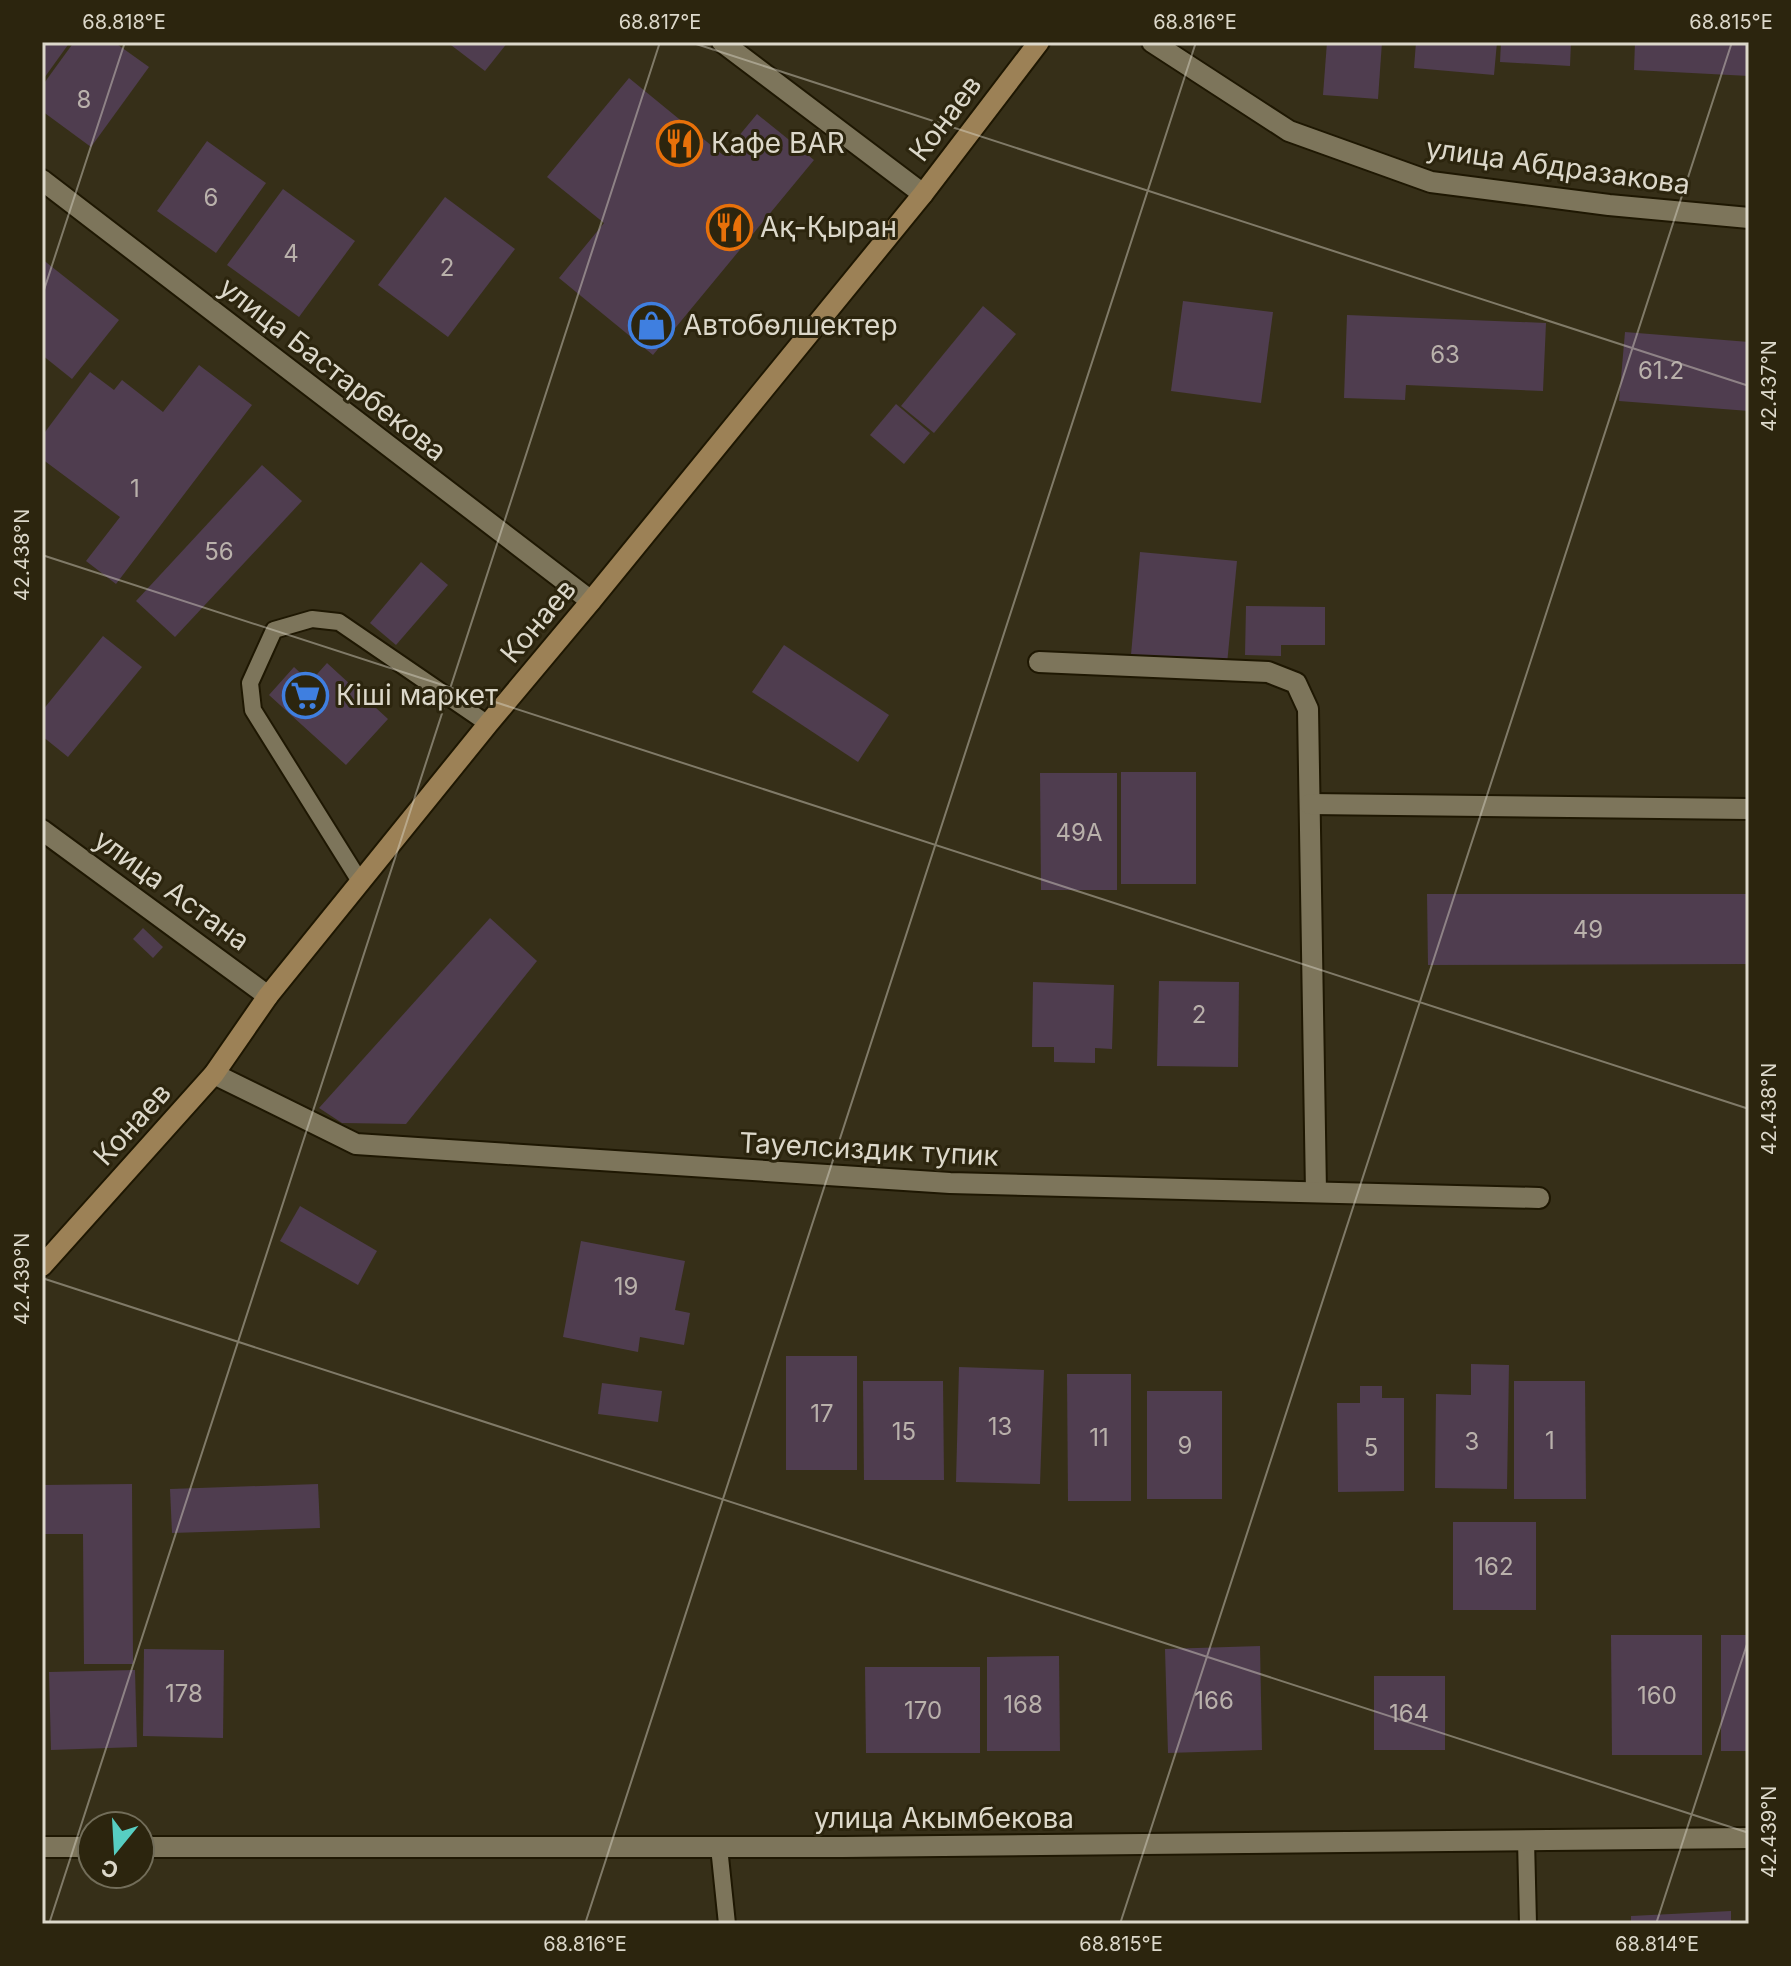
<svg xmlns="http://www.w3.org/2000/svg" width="1791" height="1966" font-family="Inter,sans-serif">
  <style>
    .building { fill: #4f3d4f }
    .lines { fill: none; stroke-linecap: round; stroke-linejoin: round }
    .lane-casing { stroke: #1e1702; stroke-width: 20 }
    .street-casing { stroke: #1e1702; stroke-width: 24 }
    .secondary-casing { stroke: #1e1702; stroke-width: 24 }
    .lane { stroke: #7d755b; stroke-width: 16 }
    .street { stroke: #7d755b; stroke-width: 20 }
    .secondary { stroke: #9c8156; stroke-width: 20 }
    .ticks { fill: none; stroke: #dcd8ca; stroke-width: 2; stroke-opacity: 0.45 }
    .labels { text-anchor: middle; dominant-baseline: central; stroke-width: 6; stroke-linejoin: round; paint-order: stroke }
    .number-label { font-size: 24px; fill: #b9b1ab }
    .street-label { font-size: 28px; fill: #dcd8ca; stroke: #2c250e }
    .poi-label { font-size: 28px; fill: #dcd8ca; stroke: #2c250e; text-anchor: start }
    .neatline { fill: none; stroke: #dcd8ca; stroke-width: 3 }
    .ticks-label { font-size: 20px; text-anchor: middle; fill: #dcd8ca }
  </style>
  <rect width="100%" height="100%" fill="#362f18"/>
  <g class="building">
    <path d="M 42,42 L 70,42 L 42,81 Z"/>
    <path d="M 74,42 L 114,42 L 149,67 L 91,147 L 42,111 L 42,86 Z"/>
    <path d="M 447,42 L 508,42 L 485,71 Z"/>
    <path d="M 1327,42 L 1382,42 L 1378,99 L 1323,95 Z"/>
    <path d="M 1416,42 L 1497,42 L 1494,75 L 1414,68 Z"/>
    <path d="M 1501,42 L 1571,42 L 1570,66 L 1500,62 Z"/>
    <path d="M 1635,42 L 1749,42 L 1749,76 L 1634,70 Z"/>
    <path d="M 629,78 L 723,155 L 757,114 L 814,160 L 653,355 L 559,278 L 604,223 L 547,177 Z"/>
    <path d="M 207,141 L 266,183 L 216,253 L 157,211 Z"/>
    <path d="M 283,189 L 355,241 L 299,317 L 227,265 Z"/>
    <path d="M 445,197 L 515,249 L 448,337 L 378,285 Z"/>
    <path d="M 42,259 L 119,320 L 72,379 L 42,355 Z"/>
    <path d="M 1183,301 L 1273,312 L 1261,403 L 1171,391 Z"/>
    <path d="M 983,306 L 1016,334 L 934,433 L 901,406 Z"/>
    <path d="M 1347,315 L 1546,323 L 1543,391 L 1406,385 L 1405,400 L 1344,398 Z"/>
    <path d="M 1625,332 L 1749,342 L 1749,411 L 1619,401 Z"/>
    <path d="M 199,365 L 252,405 L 116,584 L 86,561 L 120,517 L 42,459 L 42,436 L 90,372 L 114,390 L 122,380 L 163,412 Z"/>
    <path d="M 896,404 L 930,433 L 904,464 L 870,435 Z"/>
    <path d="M 262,465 L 302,501 L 175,637 L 136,601 Z"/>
    <path d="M 1140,552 L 1237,561 L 1227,664 L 1131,655 Z"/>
    <path d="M 421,562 L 448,585 L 396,645 L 370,623 Z"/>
    <path d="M 1246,606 L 1325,607 L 1325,645 L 1281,645 L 1281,656 L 1245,655 Z"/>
    <path d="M 103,636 L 142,667 L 68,757 L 42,736 L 42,711 Z"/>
    <path d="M 784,645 L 889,715 L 858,762 L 752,692 Z"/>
    <path d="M 327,663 L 388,719 L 346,765 L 269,695 L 294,667 L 310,682 Z"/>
    <rect x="1121" y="772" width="75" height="112"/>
    <path d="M 1040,773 L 1117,773 L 1117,890 L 1041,890 Z"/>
    <path d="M 1427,894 L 1749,894 L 1749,964 L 1428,965 Z"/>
    <path d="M 490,918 L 537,961 L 406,1124 L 342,1123 L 319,1108 Z"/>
    <path d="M 143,928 L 163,947 L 153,958 L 133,939 Z"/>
    <path d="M 1159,981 L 1239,982 L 1238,1067 L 1157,1066 Z"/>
    <path d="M 1033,982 L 1114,985 L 1112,1049 L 1095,1048 L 1095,1063 L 1054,1062 L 1054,1047 L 1032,1047 Z"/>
    <path d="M 300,1206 L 377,1251 L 358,1285 L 280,1241 Z"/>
    <path d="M 581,1241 L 685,1261 L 675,1310 L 690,1313 L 684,1345 L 640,1337 L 638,1352 L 563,1337 Z"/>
    <rect x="786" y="1356" width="71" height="114"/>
    <path d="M 1471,1364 L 1509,1365 L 1507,1489 L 1435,1488 L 1436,1394 L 1471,1395 Z"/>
    <path d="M 959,1367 L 1044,1370 L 1040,1484 L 956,1482 Z"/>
    <path d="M 1067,1374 L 1131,1374 L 1131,1501 L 1068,1501 Z"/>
    <path d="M 863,1381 L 943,1381 L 944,1480 L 864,1480 Z"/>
    <path d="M 1514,1381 L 1585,1381 L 1586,1499 L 1514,1499 Z"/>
    <path d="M 602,1383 L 662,1391 L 658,1422 L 598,1414 Z"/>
    <path d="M 1360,1386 L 1382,1386 L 1382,1398 L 1404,1398 L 1404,1491 L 1338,1492 L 1337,1403 L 1360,1403 Z"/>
    <rect x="1147" y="1391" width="75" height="108"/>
    <path d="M 132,1484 L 133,1664 L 84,1664 L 83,1534 L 42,1534 L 42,1485 Z"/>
    <path d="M 318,1484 L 320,1528 L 172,1533 L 170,1489 Z"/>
    <rect x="1453" y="1522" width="83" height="88"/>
    <path d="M 1611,1635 L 1702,1635 L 1702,1755 L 1612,1755 Z"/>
    <rect x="1721" y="1635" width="28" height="116"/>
    <path d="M 1260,1646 L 1262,1750 L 1168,1753 L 1165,1649 Z"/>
    <path d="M 144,1649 L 224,1650 L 223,1738 L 143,1736 Z"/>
    <path d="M 1059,1656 L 1060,1751 L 987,1751 L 987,1657 Z"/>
    <path d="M 865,1667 L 980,1667 L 980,1753 L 866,1753 Z"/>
    <path d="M 135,1670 L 137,1747 L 51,1750 L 49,1672 Z"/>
    <rect x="1374" y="1676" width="71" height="74"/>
    <path d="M 1731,1911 L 1731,1924 L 1631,1924 L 1631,1916 Z"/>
  </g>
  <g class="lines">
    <defs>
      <g id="lane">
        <path d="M 361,883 L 253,710 L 250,683 L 274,630 L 312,619 L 339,622 L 488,724"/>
        <path d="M 1526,1840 L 1528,1924"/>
        <path d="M 719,1847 L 727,1924"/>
      </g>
      <g id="street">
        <path d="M 722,42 L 923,194"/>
        <path d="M 1152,42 L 1289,131 L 1431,182 L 1609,205 L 1749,218"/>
        <path d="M 42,180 L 591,601"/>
        <path d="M 1039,662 L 1268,672 L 1296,683 L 1308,709 L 1316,1192"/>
        <path d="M 1310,804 L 1749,809"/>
        <path d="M 42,830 L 268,996"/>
        <path d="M 214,1074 L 356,1144 L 950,1183 L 1539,1198"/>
        <path d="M 42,1847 L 92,1847"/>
        <path d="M 140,1847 L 843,1847 L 1749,1838"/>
      </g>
      <path id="secondary" d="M 42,1266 L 214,1074 L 268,996 L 488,724 L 591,601 L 923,194 L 1039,42"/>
    </defs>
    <use href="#lane" class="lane-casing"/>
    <use href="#street" class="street-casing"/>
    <use href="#secondary" class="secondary-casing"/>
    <use href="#lane" class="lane"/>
    <use href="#street" class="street"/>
    <use href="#secondary" class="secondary"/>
  </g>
  <path class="ticks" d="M 690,42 L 1749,386M 42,296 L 125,42M 42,555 L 1749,1109M 42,1278 L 1749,1833M 49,1924 L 660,42M 585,1924 L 1196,42M 1120,1924 L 1732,42M 1656,1924 L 1749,1638"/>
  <defs>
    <symbol id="restaurant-ring" viewBox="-11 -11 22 22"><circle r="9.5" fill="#2c250e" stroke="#e8710a" stroke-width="1.5"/><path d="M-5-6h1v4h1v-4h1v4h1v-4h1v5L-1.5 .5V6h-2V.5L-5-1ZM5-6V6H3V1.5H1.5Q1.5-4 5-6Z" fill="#e8710a"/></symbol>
    <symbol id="shop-ring" viewBox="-11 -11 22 22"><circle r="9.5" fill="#2c250e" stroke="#3f7fe0" stroke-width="1.5"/><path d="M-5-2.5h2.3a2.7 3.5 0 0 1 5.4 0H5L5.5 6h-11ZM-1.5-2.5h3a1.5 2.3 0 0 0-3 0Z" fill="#3f7fe0"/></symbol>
    <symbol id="supermarket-ring" viewBox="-11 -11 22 22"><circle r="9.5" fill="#2c250e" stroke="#3f7fe0" stroke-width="1.5"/><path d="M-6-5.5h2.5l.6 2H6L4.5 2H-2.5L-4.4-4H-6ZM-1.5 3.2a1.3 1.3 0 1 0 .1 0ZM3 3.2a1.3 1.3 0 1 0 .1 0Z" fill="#3f7fe0"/></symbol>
  </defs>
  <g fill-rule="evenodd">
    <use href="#restaurant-ring" x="654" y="118" width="51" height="51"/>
    <use href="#restaurant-ring" x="704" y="202" width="51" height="51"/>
    <use href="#shop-ring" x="626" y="300" width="51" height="51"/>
    <use href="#supermarket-ring" x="280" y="670" width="51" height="51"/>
  </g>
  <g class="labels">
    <g class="number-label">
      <text x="84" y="99">8</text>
      <text x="211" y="197">6</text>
      <text x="291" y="253">4</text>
      <text x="447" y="267">2</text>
      <text x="1445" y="354">63</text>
      <text x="1661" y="370">61.2</text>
      <text x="135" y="488">1</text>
      <text x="219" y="551">56</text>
      <text x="1079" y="832">49А</text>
      <text x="1588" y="929">49</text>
      <text x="1199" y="1014">2</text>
      <text x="626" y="1286">19</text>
      <text x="822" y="1413">17</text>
      <text x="1000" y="1426">13</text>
      <text x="904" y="1431">15</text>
      <text x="1099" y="1437">11</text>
      <text x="1550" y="1440">1</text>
      <text x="1472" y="1441">3</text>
      <text x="1185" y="1445">9</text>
      <text x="1371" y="1447">5</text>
      <text x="1494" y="1566">162</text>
      <text x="184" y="1693">178</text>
      <text x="1657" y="1695">160</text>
      <text x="1214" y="1700">166</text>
      <text x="1023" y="1704">168</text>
      <text x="923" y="1710">170</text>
      <text x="1409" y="1713">164</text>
    </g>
    <g class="street-label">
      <text transform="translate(945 118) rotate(-53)">Конаев</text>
      <text transform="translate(1558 166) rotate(8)">улица Абдразакова</text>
      <text transform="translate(333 369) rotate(38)">улица Бастарбекова</text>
      <text transform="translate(538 621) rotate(-50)">Конаев</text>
      <text transform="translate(172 890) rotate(36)">улица Астана</text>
      <text transform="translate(132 1124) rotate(-48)">Конаев</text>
      <text transform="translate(869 1149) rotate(3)">Тауелсиздик тупик</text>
      <text x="944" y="1818">улица Акымбекова</text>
    </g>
    <g class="poi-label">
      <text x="711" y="143">Кафе BAR</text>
      <text x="760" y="227">Ақ-Қыран</text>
      <text x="683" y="325">Автобөлшектер</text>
      <text x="336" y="695">Кіші маркет</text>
    </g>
  </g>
  <rect width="1791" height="1966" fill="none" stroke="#2c250e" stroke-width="88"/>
  <g transform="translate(116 1850) rotate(198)"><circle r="38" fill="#2c250e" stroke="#726d59" stroke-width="2"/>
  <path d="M0-6L14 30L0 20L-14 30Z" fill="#57cec2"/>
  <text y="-12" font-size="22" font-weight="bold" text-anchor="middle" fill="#dcd8ca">С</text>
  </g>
  <rect x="44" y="44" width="1703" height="1878" class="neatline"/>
  <g class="ticks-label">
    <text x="124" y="29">68.818°E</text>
    <text x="660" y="29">68.817°E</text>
    <text x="1195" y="29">68.816°E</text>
    <text x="1731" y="29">68.815°E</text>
    <text transform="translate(1769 386) rotate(-90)" y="7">42.437°N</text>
    <text transform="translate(22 555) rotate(-90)" y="7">42.438°N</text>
    <text transform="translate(1769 1109) rotate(-90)" y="7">42.438°N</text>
    <text transform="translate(22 1279) rotate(-90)" y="7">42.439°N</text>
    <text transform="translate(1769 1832) rotate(-90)" y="7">42.439°N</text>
    <text x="585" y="1951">68.816°E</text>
    <text x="1121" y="1951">68.815°E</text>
    <text x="1657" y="1951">68.814°E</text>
  </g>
</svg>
